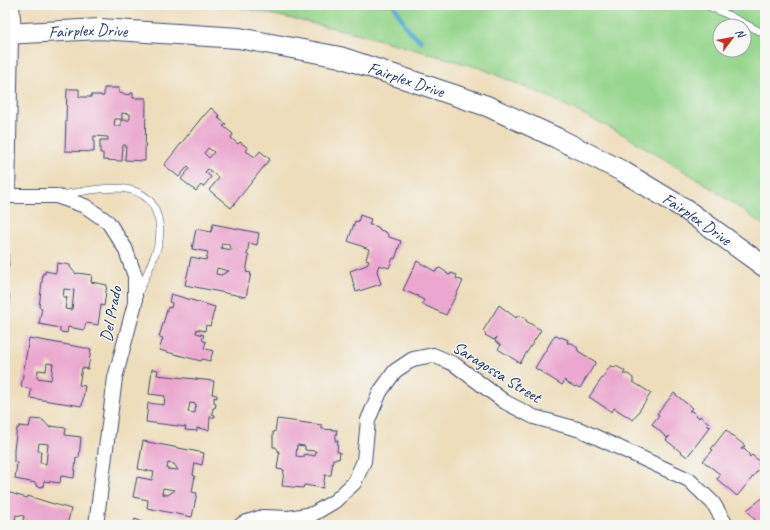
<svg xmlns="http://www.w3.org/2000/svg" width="770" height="530" font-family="Caveat,sans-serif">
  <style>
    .green { fill: #96d68d; stroke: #588276; fill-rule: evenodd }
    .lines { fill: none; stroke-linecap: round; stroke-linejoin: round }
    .stream { stroke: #4da9cb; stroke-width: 5 }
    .building { fill: #eba7cf; fill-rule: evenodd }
    .service-casing { stroke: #3b496c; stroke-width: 8 }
    .minor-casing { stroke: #3b496c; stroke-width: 16 }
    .secondary-casing { stroke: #3b496c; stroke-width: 22 }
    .service { stroke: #fff; stroke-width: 7 }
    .minor { stroke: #fff; stroke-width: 14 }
    .secondary { stroke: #fff; stroke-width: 20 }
    .labels { text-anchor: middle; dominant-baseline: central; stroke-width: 3; stroke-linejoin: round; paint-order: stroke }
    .street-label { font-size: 17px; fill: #1b2f5e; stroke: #f6f6f2 }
  </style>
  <rect width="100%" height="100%" fill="#f6f6f2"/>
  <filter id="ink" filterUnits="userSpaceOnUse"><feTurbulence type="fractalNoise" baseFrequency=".025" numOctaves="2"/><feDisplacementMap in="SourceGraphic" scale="8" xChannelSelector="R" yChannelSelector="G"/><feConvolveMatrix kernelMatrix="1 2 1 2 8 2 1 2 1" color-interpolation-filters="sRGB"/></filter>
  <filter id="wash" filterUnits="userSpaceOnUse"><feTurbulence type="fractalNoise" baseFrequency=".012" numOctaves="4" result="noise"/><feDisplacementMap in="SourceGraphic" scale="16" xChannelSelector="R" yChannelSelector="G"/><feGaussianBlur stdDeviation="0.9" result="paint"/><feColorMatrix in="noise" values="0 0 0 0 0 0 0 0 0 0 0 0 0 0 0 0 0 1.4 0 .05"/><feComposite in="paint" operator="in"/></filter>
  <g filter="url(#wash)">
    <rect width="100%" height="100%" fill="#edb"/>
    <path class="green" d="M 229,5 L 765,5 L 765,226 L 704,183 L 626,136 L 551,98 L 480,68 L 356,33 ZM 720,26 L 744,26 L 744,50 L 720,50 Z"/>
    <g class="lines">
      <path class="stream" d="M 394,5 L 408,30 L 421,41"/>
    </g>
    <g id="blocks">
      <g class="building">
        <path d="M 104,88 L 119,88 L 119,93 L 130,95 L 131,93 L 133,93 L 133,98 L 146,98 L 145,161 L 125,160 L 126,145 L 123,145 L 122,161 L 103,160 L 103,153 L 100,153 L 100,140 L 108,140 L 108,137 L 94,136 L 94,152 L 65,151 L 67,89 L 79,89 L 79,97 L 91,97 L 91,95 L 101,95 L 101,96 L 104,96 ZM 122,113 L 130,114 L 130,118 L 129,120 L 121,120 L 121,126 L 114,126 L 115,119 L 122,119 Z"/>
        <path d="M 211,108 L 220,116 L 218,118 L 226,124 L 223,126 L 233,134 L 231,138 L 238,144 L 240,142 L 248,148 L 246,151 L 255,157 L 260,151 L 270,159 L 231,208 L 209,190 L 219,178 L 208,169 L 205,172 L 211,177 L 203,187 L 201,185 L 196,191 L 181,179 L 190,168 L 188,166 L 179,177 L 164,165 L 203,116 L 204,116 ZM 208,148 L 214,152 L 209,158 L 204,153 Z"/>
        <path d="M 360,215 L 371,219 L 369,225 L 372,225 L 378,227 L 380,230 L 386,232 L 389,237 L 401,241 L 395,259 L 393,258 L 389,268 L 379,265 L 377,271 L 381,284 L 356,292 L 350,271 L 367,265 L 369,260 L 366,259 L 369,249 L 348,241 L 355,221 L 358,222 Z"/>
        <path d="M 213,224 L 259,233 L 257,245 L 249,243 L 247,255 L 249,256 L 246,272 L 251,273 L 246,297 L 185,285 L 191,257 L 206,260 L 208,252 L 192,249 L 196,229 L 211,232 ZM 222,243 L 228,244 L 232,250 L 221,248 ZM 217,268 L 229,271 L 221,275 L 216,274 Z"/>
        <path d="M 5,254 L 8,254 L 9,267 L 5,267 Z"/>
        <path d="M 417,261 L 436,272 L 437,269 L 440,268 L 446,272 L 447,274 L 450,275 L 451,273 L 457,275 L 456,278 L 463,281 L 446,315 L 422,304 L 424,300 L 418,297 L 418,295 L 417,296 L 403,290 Z"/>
        <path d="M 57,263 L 70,265 L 70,267 L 76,274 L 77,273 L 92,275 L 91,282 L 107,285 L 104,306 L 101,305 L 98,325 L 86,323 L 84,330 L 68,327 L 67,333 L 60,332 L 60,328 L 39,324 L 42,308 L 39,307 L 43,273 L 45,274 L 45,271 L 56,273 ZM 64,289 L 74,290 L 72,310 L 65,309 L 67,297 L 63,297 Z"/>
        <path d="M 5,294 L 9,294 L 10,306 L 5,306 Z"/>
        <path d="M 171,294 L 215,307 L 210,326 L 206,325 L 205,331 L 197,329 L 196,333 L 204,335 L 202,340 L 206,342 L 204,348 L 213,351 L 210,361 L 202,359 L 201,361 L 159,350 L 163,338 L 159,337 L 168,307 L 171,308 L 172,303 L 169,302 Z"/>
        <path d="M 499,305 L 516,318 L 517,316 L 521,316 L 526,319 L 526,321 L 541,330 L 520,363 L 498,349 L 501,345 L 495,341 L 497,337 L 494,340 L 485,335 L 486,334 L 483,331 Z"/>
        <path d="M 555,335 L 560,338 L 561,337 L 568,340 L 567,343 L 572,343 L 577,347 L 578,351 L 596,362 L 580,388 L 576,386 L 575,387 L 566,382 L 565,380 L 562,385 L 535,368 Z"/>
        <path d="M 29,338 L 91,349 L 88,369 L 82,368 L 79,385 L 85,386 L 82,406 L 30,398 L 31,389 L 21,387 ZM 47,363 L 53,364 L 51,380 L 37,378 L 38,370 L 46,371 Z"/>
        <path d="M 611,365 L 615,368 L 616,366 L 625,371 L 623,374 L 628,374 L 633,378 L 633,382 L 651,393 L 633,420 L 614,408 L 612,412 L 589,397 Z"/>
        <path d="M 152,369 L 158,370 L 157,375 L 214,381 L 212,394 L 217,395 L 217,398 L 214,397 L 214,403 L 216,404 L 215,408 L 213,408 L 212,414 L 215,415 L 215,417 L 210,417 L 209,430 L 197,428 L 197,431 L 185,430 L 186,427 L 146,422 L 148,403 L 164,405 L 165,396 L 149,394 ZM 190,403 L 196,404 L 195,413 L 188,412 Z"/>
        <path d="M 674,393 L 692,408 L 689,411 L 692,411 L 699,418 L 700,416 L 709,423 L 707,425 L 710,427 L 687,457 L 666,440 L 670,436 L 667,438 L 652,424 L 659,415 L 657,414 Z"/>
        <path d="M 31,419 L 43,420 L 50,428 L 50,426 L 66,428 L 65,435 L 81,437 L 79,458 L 76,458 L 74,478 L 61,476 L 60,483 L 44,481 L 43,487 L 36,486 L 36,483 L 15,479 L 17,463 L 14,462 L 14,449 L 17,428 L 19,428 L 19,426 L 29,427 ZM 39,443 L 48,444 L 46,464 L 40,463 L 41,451 L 38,451 Z"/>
        <path d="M 277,419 L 322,425 L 322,429 L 337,430 L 335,441 L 338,441 L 337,452 L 340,452 L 339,459 L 333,459 L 331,475 L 325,475 L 323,488 L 304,485 L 303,488 L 282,486 L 284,470 L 277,469 L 279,455 L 280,454 L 276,447 L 273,447 L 273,432 L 275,432 ZM 297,445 L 305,446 L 305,450 L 316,451 L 315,456 L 304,454 L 304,457 L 296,456 Z"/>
        <path d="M 726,430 L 745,446 L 741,449 L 744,449 L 749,454 L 749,456 L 750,457 L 752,455 L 760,462 L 758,464 L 761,467 L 737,496 L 717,479 L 721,475 L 703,461 L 713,450 L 711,449 Z"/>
        <path d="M 143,441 L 204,453 L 202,465 L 195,463 L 193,475 L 195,476 L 192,492 L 197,493 L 192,517 L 147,508 L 148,500 L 133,497 L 137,477 L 152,480 L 154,472 L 138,469 ZM 168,463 L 174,464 L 178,470 L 167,469 ZM 163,488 L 175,490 L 168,495 L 162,494 Z"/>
        <path d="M 7,492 L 27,498 L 28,496 L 44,501 L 71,509 L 67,525 L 52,524 L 52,525 L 22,525 L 24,516 L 16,515 L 14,525 L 5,525 L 5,499 Z"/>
        <path d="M 765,496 L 765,525 L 759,525 L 747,510 Z"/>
        <path d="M 135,519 L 150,525 L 133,525 Z"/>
      </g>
    </g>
  </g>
  <g filter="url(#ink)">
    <use href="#blocks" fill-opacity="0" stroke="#3b496c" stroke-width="1"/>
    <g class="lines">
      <defs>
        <g id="service">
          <path d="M 706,5 L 724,13 L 765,34"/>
          <path d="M 62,195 C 90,190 144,176 156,212 C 160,222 161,234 158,245 C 153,262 145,278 138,294"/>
        </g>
        <g id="minor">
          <path d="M 5,196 L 56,196 L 85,206 L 108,222 L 125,248 L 135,276 L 135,303 L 115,378 L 96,525"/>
          <path d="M 8,196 L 11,33"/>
          <path d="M 241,525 L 244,523 L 263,517 L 289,518 L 313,514 L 335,501 L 354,483 L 364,461 L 368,420 L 380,392 L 395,371 L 413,359 L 433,355 L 454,364 L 505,402 L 534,417 L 581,430 L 689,480 L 713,503 L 726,525"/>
        </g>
        <g id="secondary">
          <path d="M 9,5 L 11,33"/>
          <path id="s1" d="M 5,34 L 100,29 L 239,38 L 340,57 L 487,106 L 557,138 L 622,171 L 685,209 L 765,267"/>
        </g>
      </defs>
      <use href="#service" class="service-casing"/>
      <use href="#minor" class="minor-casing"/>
      <use href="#secondary" class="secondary-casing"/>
      <use href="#service" class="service"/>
      <use href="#minor" class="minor"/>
      <use href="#secondary" class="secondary"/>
    </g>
  </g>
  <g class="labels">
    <g class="street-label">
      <text stroke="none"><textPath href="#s1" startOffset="83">Fairplex Drive</textPath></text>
      <text stroke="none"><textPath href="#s1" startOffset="407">Fairplex Drive</textPath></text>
      <text stroke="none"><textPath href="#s1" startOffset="731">Fairplex Drive</textPath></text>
      <text transform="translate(111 314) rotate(-79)">Del Prado</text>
      <text transform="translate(497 372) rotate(32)">Saragossa Street</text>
    </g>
  </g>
  <rect width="770" height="530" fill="none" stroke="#f6f6f2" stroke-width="20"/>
  <g transform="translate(732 38) rotate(58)"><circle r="19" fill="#f6f6f2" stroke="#9ea6b7"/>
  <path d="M0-3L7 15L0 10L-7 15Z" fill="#c8321e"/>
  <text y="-6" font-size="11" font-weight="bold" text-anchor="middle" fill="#1b2f5e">N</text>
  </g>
</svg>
